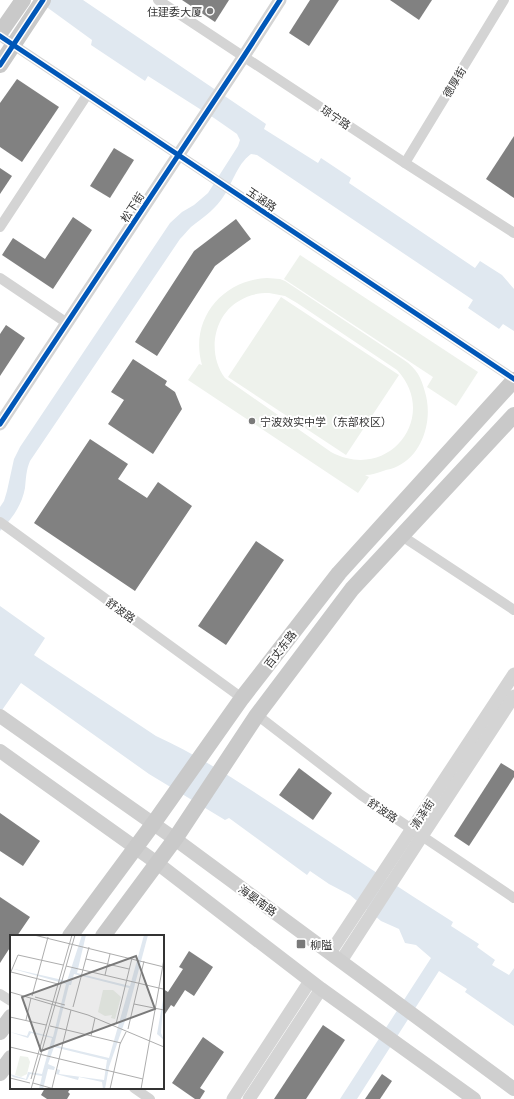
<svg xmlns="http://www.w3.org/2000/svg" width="514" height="1099" font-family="'Exo 2','Noto Sans SC',sans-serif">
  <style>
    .green { fill: #eef2ec; fill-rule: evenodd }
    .water { fill: #e0e8f0 }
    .building { fill: #818181 }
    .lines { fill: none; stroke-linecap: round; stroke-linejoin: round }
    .minor { stroke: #d4d4d4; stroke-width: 10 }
    .tertiary { stroke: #d4d4d4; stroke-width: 13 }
    .secondary { stroke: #cfcfcf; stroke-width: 14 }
    .primary { stroke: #c9c9c9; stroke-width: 16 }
    .cycleway-casing { stroke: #fff; stroke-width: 8 }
    .cycleway { stroke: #0057b8; stroke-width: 5 }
    .poi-dot { fill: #7a7a7a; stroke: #fff; stroke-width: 1.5 }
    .labels { text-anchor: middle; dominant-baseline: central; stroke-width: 4; stroke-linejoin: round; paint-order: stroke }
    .poi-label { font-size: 11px; fill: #333; stroke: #fff; text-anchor: start }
    .street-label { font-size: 11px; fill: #333; stroke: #fff }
    .inset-road { fill: none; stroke: #adadad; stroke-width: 1 }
    .view { fill: #7a7a7a; fill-opacity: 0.15; stroke: #7a7a7a; stroke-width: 2 }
    .inset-edge { fill: none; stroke: #333; stroke-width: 2 }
  </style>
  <rect width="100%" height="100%" fill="#fff"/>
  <g class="green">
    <path d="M 300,255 L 478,372 L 456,406 L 427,387 L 433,377 L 284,279 Z"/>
    <path d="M 267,278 L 280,279 L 285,281 L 404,360 C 417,369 421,377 425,392 C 433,418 424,453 398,466 C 393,469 388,469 383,471 C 377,473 372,475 365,475 L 369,477 L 358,493 L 188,380 L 199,364 L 202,365 C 189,320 222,280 267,278 ZM 269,293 L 285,296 L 297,303 L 397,370 C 440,416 389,483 331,452 L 225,378 C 207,354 213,316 239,301 C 248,295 258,293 269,293 Z"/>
    <path d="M 281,297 L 399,375 L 346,455 L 228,377 Z"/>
  </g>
  <g class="water">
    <path d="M 37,0 L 83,0 L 266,124 L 264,129 L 318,163 L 321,158 L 351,178 L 349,183 L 475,268 L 480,261 L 502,275 L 514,289 L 514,331 L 503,324 L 499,329 L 468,308 L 473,300 L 257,155 L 251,154 C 236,165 232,186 221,200 C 212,212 202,218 191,227 C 187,231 184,235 180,239 L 30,461 C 26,470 26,479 25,488 C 22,505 12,519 0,531 L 0,507 L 4,501 L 7,491 L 14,459 L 20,447 L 170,223 L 182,212 L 194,205 L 208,193 L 238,146 L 240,140 L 237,134 L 214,118 L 148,76 L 145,81 L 91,45 L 92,40 Z"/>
    <path d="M 0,606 L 45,638 L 34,655 L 156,736 C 204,758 248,788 292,817 C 346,852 399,888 453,922 L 451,926 L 479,944 L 477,947 L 495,960 L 492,965 L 509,975 L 514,968 L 514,1026 L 465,992 L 467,989 L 439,971 L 357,1099 L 340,1099 L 431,958 L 416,945 L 405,943 L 399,929 L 381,921 L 350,895 L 329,884 L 310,871 L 307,875 L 229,818 L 225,820 L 149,774 L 21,683 L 0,713 Z"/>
  </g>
  <g class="building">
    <path d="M 182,0 L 229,0 L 215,22 Z"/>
    <path d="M 310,0 L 339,0 L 309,46 L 289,33 Z"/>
    <path d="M 390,0 L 432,0 L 419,20 Z"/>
    <path d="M 17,79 L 59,107 L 22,162 L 0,147 L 0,103 Z"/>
    <path d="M 514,136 L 514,198 L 486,179 Z"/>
    <path d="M 114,148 L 134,160 L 110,198 L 90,186 Z"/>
    <path d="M 0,168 L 12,176 L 0,194 Z"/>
    <path d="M 73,217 L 92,230 L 53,289 L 2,255 L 13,238 L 45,259 Z"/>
    <path d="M 236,219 L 251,239 L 215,266 L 157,356 L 135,342 L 194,251 Z"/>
    <path d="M 6,325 L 25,338 L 0,376 L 0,334 Z"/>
    <path d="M 133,359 L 167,381 L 165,385 L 175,392 L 182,409 L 153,454 L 108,424 L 124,400 L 111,392 Z"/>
    <path d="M 90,439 L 128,464 L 118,479 L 147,498 L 158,482 L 192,506 L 135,591 L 34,523 Z"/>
    <path d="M 256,541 L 284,560 L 226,645 L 198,626 Z"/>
    <path d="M 501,763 L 514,771 L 514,777 L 469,846 L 454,836 Z"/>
    <path d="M 299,768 L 332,793 L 313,820 L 279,795 Z"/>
    <path d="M 0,813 L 40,841 L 23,866 L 0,851 Z"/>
    <path d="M 0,897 L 30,917 L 17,936 L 11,936 L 11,946 L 0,963 Z"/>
    <path d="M 189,951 L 213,967 L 194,996 L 185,990 L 174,1007 L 171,1005 L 163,1017 L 163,989 L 168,992 L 183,969 L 179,967 Z"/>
    <path d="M 323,1025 L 345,1040 L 306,1099 L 274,1099 Z"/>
    <path d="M 203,1037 L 224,1052 L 200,1088 L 205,1091 L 200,1099 L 195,1099 L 172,1083 Z"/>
    <path d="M 382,1074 L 392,1081 L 380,1099 L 365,1099 Z"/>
    <path d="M 45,1088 L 71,1088 L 68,1092 L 70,1094 L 67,1099 L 47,1099 L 41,1095 Z"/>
  </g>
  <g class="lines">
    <g class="minor">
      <path d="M 158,0 L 405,163 L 514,233"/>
      <path d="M 0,36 L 514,379"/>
      <path d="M 405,163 L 504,0"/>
      <path d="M 0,227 L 87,95"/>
      <path d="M 0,278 L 67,323"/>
      <path d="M 0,522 L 242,698"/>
      <path d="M 402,536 L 514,610"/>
      <path d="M 257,715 L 361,795 L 514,898"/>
      <path d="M 0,994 L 11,1001"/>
      <path d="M 134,1088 L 150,1099"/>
    </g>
    <g class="tertiary">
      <path d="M 0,424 L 244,56 L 280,0"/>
      <path d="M 330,953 L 514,674"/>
      <path d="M 341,961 L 422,836 L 514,696"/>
      <path d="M 233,1099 L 310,981"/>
      <path d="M 249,1099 L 321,989"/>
    </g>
    <g class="secondary">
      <path d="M 0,716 L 175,839 L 514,1089"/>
      <path d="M 0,751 L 157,863 L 321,989 L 474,1099"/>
    </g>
    <g class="primary">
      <path d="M 0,33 L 23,0"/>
      <path d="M 0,65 L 43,0"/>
      <path d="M 70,936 L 153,824 L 242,698 L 339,573 L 514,380"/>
      <path d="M 103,936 L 175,839 L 257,715 L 352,589 L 514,415"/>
      <path d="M 0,1032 L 11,1017"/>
      <path d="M 0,1073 L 11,1058"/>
    </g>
    <defs>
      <g id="cycleway">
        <path d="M 0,36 L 514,379"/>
        <path d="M 0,65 L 43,0"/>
        <path d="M 0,424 L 244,56 L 280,0"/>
      </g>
    </defs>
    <use href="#cycleway" class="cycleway-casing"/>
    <use href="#cycleway" class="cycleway"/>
  </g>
  <g class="poi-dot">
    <circle cx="210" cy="11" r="4"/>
    <circle cx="252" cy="421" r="4"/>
    <rect x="296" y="939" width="10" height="10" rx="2"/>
  </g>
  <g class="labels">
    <g class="poi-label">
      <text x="202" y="11" text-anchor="end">住建委大厦</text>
      <text x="260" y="421">宁波效实中学（东部校区）</text>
      <text x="310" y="944">柳隘</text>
    </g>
    <g class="street-label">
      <text transform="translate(454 82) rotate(-59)">德厚街</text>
      <text transform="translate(336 117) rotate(34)">琼宁路</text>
      <text transform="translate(262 199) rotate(34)">玉涵路</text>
      <text transform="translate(132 207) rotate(-57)">松下街</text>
      <text transform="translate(121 610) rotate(36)">舒波路</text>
      <text transform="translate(280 649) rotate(-52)">百丈东路</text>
      <text transform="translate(383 810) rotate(34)">舒波路</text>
      <text transform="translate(422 814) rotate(-57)">清泽街</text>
      <text transform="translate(258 900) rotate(36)">海晏南路</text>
    </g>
  </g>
  <g transform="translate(10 935)">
    <rect width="154" height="154" fill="#fff"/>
    <path d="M 93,55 L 103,55 L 111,62 L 105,84 L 101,83 L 102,80 L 95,81 L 88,77 ZM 10,121 L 18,122 L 20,127 L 17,139 L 11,142 L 5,140 Z" fill="#eef2ec"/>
    <path d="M 72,0 L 76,0 L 67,38 L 120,51 L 134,0 L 138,0 L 116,83 L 99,132 L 95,154 L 93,154 L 92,147 L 69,142 L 68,145 L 46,139 L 47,134 L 50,135 L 49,139 L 94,145 L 97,125 L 44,112 L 38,129 L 45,132 L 44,135 L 38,134 L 33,154 L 29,154 L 32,141 L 20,139 L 17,145 L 3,142 L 0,139 L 16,144 L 18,137 L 32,139 L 42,103 L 21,98 L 18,103 L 0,97 L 17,101 L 19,96 L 43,102 L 56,49 L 0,33 L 57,46 ZM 64,39 L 119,53 L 99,123 L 44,110 L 59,50 L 61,50 ZM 154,59 L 151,98 L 154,105 L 147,99 Z" fill="#e0e8f0" fill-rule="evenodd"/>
    <path class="inset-road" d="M 24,0 L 154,32M 76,24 L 119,34M 56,31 L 153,54M 1,37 L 48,49M 0,39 L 8,20 L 53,30M 95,40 L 100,19M 0,57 L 78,80 L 154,112M 22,61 L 38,2M 25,62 L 55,70M 124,69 L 154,75M 63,72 L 79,12M 0,82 L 36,90M 16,85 L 21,63M 106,89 L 122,23M 40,91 L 111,108M 118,94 L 134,26M 81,101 L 85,83M 0,112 L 133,144M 0,143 L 20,148M 21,144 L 62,0M 23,148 L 44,154M 42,153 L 61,75M 21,154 L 65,0M 100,154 L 110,109 L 116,97M 131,154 L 154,24"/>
    <path class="view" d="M 126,21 L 145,74 L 31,116 L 12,62 Z"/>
    <rect width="154" height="154" class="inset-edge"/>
  </g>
</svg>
